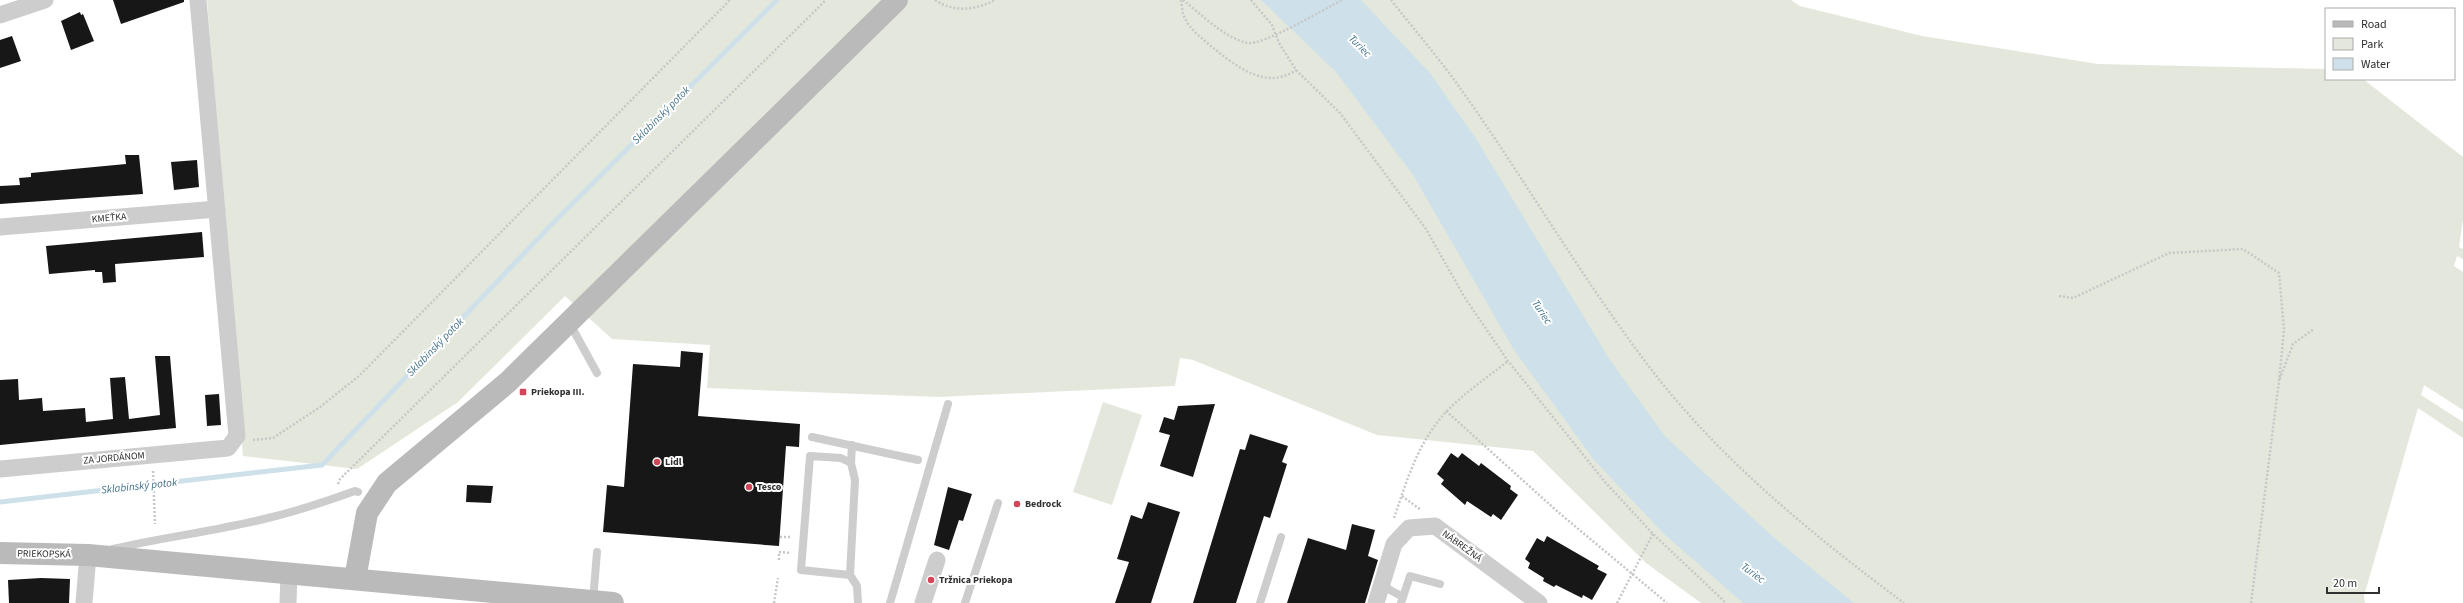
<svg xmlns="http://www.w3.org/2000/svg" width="2463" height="603" font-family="'Source Sans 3',sans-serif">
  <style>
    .green { fill: #e4e8dc }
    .water { fill: #cee0e9 }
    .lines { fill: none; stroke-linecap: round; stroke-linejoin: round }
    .stream { stroke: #cee0e9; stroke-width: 5 }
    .building { fill: #171717 }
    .path { stroke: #c7c7c7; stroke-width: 2.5; stroke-dasharray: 2 2; stroke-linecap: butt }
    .lane { stroke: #cdcdcd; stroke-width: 8 }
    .street { stroke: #cdcdcd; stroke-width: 17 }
    .secondary { stroke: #bababa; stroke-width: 22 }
    .poi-dot { fill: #d34659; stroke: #fff; stroke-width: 1.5 }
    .labels { text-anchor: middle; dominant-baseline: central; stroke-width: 4; stroke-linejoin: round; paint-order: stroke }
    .street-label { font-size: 10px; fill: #303030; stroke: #fff }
    .poi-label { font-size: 10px; font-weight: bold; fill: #303030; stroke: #fff; text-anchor: start }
    .water-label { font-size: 11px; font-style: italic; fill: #46748a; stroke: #fff }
  </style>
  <rect width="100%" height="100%" fill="#fff"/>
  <g class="green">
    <path d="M 207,0 L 1791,0 L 1800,6 L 1922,36 L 2098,64 L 2326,69 L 2326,79 L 2363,79 L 2463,157 L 2463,219 L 2459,247 L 2463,249 L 2463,259 L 2457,256 L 2454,266 L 2463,272 L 2463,410 L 2424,385 L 2421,395 L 2463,422 L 2463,438 L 2418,408 L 2364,596 L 2365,603 L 1701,603 L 1646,563 L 1533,451 L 1377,435 L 1193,360 L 1180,358 L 1175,386 L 938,397 L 707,388 L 710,345 L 612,339 L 565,296 L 458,402 L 357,469 L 243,456 Z"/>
    <path d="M 1103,402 L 1142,415 L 1112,505 L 1073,492 Z"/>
  </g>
  <path class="water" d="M 1261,0 L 1361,0 L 1430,73 L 1475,137 L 1610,360 L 1665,436 L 1772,536 L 1854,603 L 1743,603 L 1664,534 L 1594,460 L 1514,350 L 1413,175 L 1336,72 Z"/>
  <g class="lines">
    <path class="stream" d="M 0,502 L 322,465 L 554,222 L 777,0"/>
  </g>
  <g class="building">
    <path d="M 113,0 L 184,0 L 184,2 L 121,24 Z"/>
    <path d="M 80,12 L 81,15 L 83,14 L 94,41 L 71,50 L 61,21 Z"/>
    <path d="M 12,36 L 21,61 L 0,68 L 0,40 Z"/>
    <path d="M 125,155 L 139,155 L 143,194 L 0,204 L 0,186 L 20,185 L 19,178 L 31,177 L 31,173 L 126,164 Z"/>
    <path d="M 197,160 L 199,187 L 174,190 L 171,162 Z"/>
    <path d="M 202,232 L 204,257 L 115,264 L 116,282 L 103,283 L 102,272 L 95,272 L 95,270 L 49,274 L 46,246 Z"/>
    <path d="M 681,351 L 703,353 L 698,416 L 800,424 L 799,447 L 786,446 L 779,546 L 603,532 L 607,485 L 624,487 L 633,364 L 680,367 Z"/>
    <path d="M 155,356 L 170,356 L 176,428 L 0,445 L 0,380 L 18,379 L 19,400 L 42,398 L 43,411 L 85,408 L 86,422 L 113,419 L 110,378 L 125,377 L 129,419 L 160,415 Z"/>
    <path d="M 219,394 L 221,425 L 207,426 L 205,395 Z"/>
    <path d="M 1215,404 L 1193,477 L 1160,466 L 1170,435 L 1159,432 L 1164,417 L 1174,420 L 1178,406 Z"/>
    <path d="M 1250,434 L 1288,446 L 1282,462 L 1287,464 L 1270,518 L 1264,516 L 1236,603 L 1193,603 L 1240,449 L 1245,450 Z"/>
    <path d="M 1451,453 L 1458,458 L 1462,453 L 1479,466 L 1481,463 L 1511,486 L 1510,489 L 1518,495 L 1501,520 L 1493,514 L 1491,517 L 1467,501 L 1465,505 L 1441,484 L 1444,480 L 1437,474 Z"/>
    <path d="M 467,485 L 493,486 L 491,503 L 466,502 Z"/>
    <path d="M 948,487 L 972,494 L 963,521 L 959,520 L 949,550 L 934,545 Z"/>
    <path d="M 1148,502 L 1180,512 L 1151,603 L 1115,603 L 1129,562 L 1117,559 L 1131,515 L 1142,519 Z"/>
    <path d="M 1352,524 L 1375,530 L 1368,556 L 1378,560 L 1365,603 L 1287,603 L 1308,538 L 1346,550 Z"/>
    <path d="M 1547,536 L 1599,566 L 1597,569 L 1607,574 L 1592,600 L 1583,595 L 1582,598 L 1556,585 L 1554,587 L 1543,581 L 1544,578 L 1528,568 L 1530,563 L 1525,559 L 1537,538 L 1544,542 Z"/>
    <path d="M 41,578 L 70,579 L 69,603 L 9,603 L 8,580 Z"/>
  </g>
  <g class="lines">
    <g class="path">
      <path d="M 935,0 C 954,13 976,10 995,0"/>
      <path d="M 1181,0 C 1182,6 1182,13 1185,18 C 1190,30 1202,38 1212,47 C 1236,66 1266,91 1296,70"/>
      <path d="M 1183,0 C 1201,14 1223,37 1247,43 C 1263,46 1324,9 1342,0"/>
      <path d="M 1251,0 L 1272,25 L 1279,43 L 1296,70 L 1340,113 L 1426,229 L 1465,298 L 1508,361 L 1605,482 L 1653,534 L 1726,603"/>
      <path d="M 1391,0 C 1413,28 1437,56 1458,85 C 1525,179 1583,281 1654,373 C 1723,462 1814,536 1904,603"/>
      <path d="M 2059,296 L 2073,298 L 2169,253 L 2243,249 L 2279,273 L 2284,330 L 2279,381 L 2293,344 L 2314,329"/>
      <path d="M 1446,411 L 1558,512 L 1667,603"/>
      <path d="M 253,440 L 273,438 L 320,407 L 359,376 L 730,0"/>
      <path d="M 153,471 L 155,524"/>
      <path d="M 338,484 L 340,479 L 826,0"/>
      <path d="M 1402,496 L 1421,510"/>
      <path d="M 1394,518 C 1407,480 1418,442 1446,412 C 1464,393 1488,377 1508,361"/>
      <path d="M 780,537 L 792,537"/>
      <path d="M 779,560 L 779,552 L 791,553"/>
      <path d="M 774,603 L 778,578"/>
      <path d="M 1617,603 L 1653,534"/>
      <path d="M 2251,603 L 2279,381"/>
    </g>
    <g class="lane">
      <path d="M 570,324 L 597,373"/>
      <path d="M 812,437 L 918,460"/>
      <path d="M 851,463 L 852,445"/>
      <path d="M 113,549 C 164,537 217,531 268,518 C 298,511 327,501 355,491 L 358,492"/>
      <path d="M 850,575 L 801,570 L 810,456 L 841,458 L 851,463 L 855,480 L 850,575 L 857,586 L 858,603"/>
      <path d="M 1381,585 L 1403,597 L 1401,603"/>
      <path d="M 1403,597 L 1410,576 L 1440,584"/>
      <path d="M 593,601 L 597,552"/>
      <path d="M 890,603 L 948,404"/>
      <path d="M 965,603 L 998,503"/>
      <path d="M 1260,603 L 1281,537"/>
    </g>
    <g class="street">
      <path d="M 0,15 L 45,0"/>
      <path d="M 0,227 L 217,209"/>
      <path d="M 0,469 L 228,448 L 237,436 L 198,0"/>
      <path d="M 84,603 L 88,555"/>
      <path d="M 288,603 L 289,573"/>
      <path d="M 923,603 L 937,560"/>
      <path d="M 1376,603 L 1394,544 L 1409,528 L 1435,526 L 1539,603"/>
    </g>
    <g class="secondary">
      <path d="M 0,553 L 88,555 L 613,603"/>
      <path d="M 355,579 L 367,513 L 387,483 L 508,382 L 897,0"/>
    </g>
  </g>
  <g class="poi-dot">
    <rect x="519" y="388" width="8" height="8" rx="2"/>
    <circle cx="657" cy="462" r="4"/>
    <circle cx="749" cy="487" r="4"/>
    <circle cx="1017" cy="504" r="4"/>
    <circle cx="931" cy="580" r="4"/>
  </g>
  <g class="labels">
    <g class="street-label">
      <text transform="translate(109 218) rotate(-5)">KMEŤKA</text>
      <text transform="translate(114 458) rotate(-5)">ZA JORDÁNOM</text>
      <text transform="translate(1462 546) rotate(36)">NÁBREŽNÁ</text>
      <text transform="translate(44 554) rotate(1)">PRIEKOPSKÁ</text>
    </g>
    <g class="poi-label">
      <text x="531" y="392">Priekopa III.</text>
      <text x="665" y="462">Lidl</text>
      <text x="757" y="487">Tesco</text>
      <text x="1025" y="504">Bedrock</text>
      <text x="939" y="580">Tržnica Priekopa</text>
    </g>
    <g class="water-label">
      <text transform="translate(1360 46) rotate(45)">Turiec</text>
      <text transform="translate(661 115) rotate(-45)">Sklabinský potok</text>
      <text transform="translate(1542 312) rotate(57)">Turiec</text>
      <text transform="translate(435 347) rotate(-46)">Sklabinský potok</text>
      <text transform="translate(139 486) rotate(-6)">Sklabinský potok</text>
      <text transform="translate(1753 573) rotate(36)">Turiec</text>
    </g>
  </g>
  <rect x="2325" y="8" width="130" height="72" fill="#ffffff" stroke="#acacac"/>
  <rect x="2333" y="21" width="20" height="6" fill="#bababa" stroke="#acacac"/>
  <text x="2361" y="28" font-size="12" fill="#303030">Road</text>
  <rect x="2333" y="38" width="20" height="12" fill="#e4e8dc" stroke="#acacac"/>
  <text x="2361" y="48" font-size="12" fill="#303030">Park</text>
  <rect x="2333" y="58" width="20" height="12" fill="#cee0e9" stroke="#acacac"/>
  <text x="2361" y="68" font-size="12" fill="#303030">Water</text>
  <path d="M2327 587v6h52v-6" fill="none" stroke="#303030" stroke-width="2"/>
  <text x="2333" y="587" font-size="12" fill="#303030" stroke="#ffffff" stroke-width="3" paint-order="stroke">20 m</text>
</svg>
